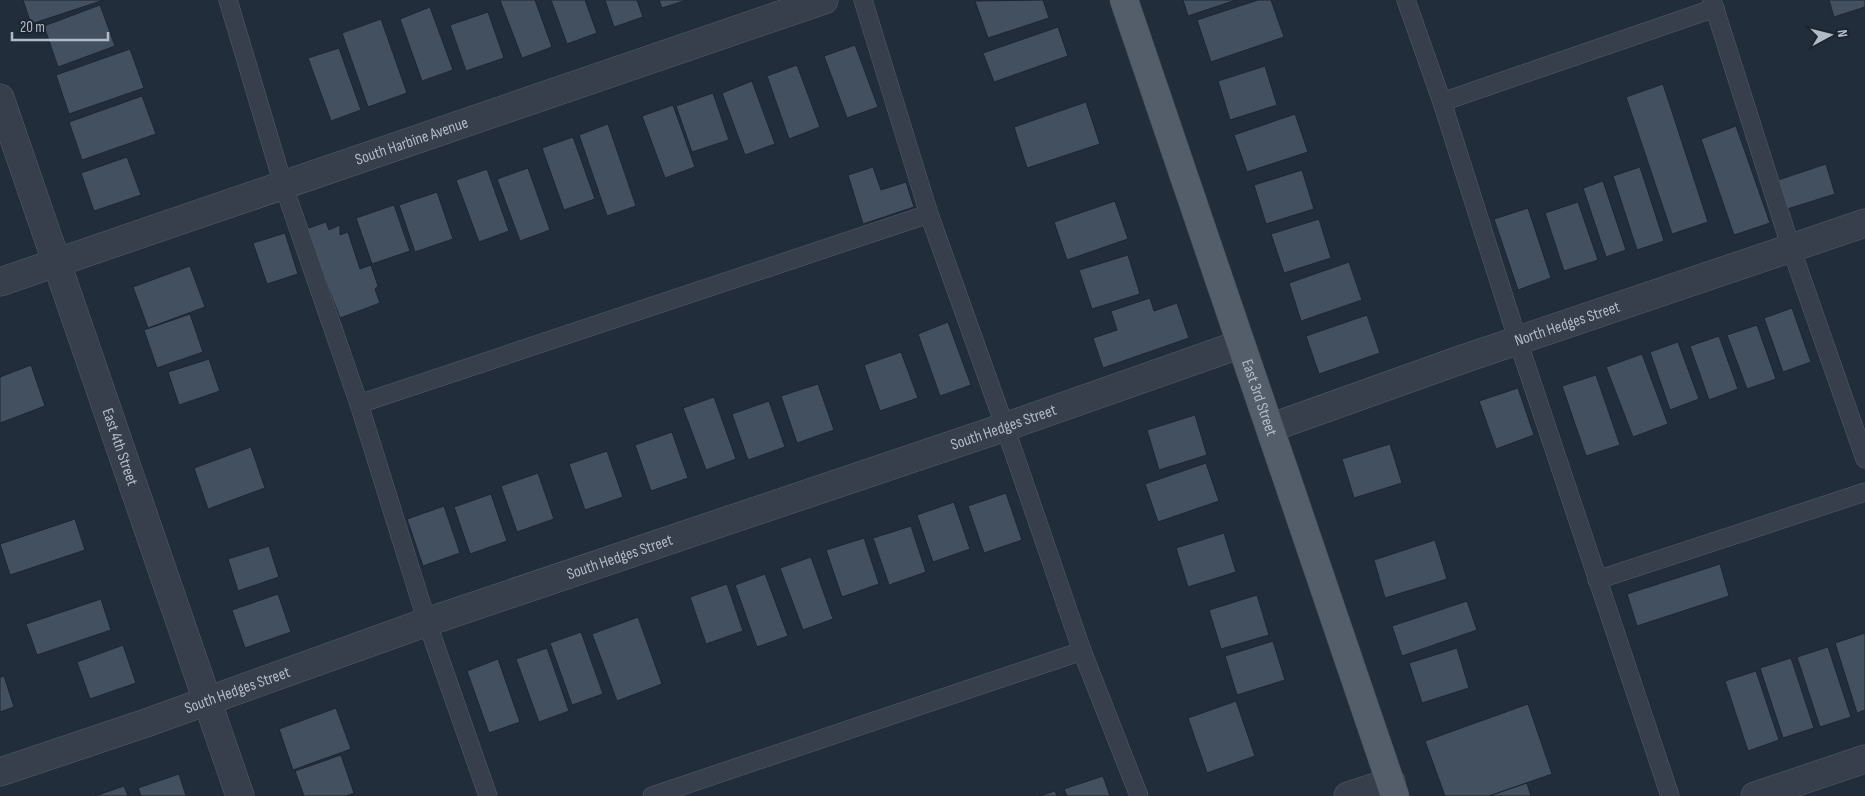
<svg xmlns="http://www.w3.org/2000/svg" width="1865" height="796" font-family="'Sofia Sans Condensed',sans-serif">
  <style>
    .building { fill: #435060; stroke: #1d2632 }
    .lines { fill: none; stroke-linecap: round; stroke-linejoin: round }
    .service-casing { stroke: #545d69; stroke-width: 19 }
    .minor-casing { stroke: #545d69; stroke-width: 29 }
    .primary-casing { stroke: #3f4854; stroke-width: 29 }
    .service { stroke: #363f4b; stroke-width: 18 }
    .minor { stroke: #363f4b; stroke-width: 28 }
    .primary { stroke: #545e6b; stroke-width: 28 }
    .labels { text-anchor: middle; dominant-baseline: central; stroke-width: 4; stroke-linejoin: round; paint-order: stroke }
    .street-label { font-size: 16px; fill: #b1bac7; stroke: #1b2430 }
  </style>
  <rect width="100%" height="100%" fill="#222d3b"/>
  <g class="building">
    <path d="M 23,0 L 104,0 L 31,24 Z"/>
    <path d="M 500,0 L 535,0 L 552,47 L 522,58 Z"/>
    <path d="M 551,0 L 585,0 L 597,33 L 567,44 Z"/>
    <path d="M 605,0 L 637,0 L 643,17 L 614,27 Z"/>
    <path d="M 659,0 L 687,0 L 662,8 Z"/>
    <path d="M 1043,0 L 1049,18 L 988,38 L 975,1 Z"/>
    <path d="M 1183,0 L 1236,0 L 1188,16 Z"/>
    <path d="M 1258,0 L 1271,0 L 1284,37 L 1211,62 L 1197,20 Z"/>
    <path d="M 1829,0 L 1865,0 L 1865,7 L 1834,17 Z"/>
    <path d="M 100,5 L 115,46 L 58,67 L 44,26 Z"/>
    <path d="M 430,7 L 453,70 L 422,81 L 400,19 Z"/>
    <path d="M 488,12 L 504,58 L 466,71 L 450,25 Z"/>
    <path d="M 381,19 L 407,93 L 368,107 L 342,33 Z"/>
    <path d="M 1058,27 L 1068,56 L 994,82 L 983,53 Z"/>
    <path d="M 855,45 L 878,107 L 847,118 L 824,56 Z"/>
    <path d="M 339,48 L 361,110 L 331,121 L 308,58 Z"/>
    <path d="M 130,49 L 144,88 L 69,114 L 56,75 Z"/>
    <path d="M 797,65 L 820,127 L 789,139 L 767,76 Z"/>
    <path d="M 1265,66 L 1277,105 L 1230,120 L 1218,81 Z"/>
    <path d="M 752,81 L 775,144 L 745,155 L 722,93 Z"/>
    <path d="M 1663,84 L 1708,222 L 1672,234 L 1626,97 Z"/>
    <path d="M 713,93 L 729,140 L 692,152 L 676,106 Z"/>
    <path d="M 142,96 L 156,134 L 82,160 L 69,122 Z"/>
    <path d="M 1086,102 L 1100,144 L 1027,168 L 1014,127 Z"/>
    <path d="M 673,105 L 695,167 L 665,178 L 642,116 Z"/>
    <path d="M 1295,114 L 1308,152 L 1247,172 L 1234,135 Z"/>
    <path d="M 608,124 L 636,206 L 607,216 L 579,135 Z"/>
    <path d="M 1736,126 L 1770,223 L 1734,235 L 1701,139 Z"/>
    <path d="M 573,137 L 595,199 L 564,210 L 542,148 Z"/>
    <path d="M 127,157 L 141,195 L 94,211 L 81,173 Z"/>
    <path d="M 1826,164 L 1835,194 L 1781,211 L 1772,182 Z"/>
    <path d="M 873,167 L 881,190 L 906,182 L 914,207 L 863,224 L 848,175 Z"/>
    <path d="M 1640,167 L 1664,241 L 1637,250 L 1613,176 Z"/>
    <path d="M 528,168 L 550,230 L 520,241 L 497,179 Z"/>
    <path d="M 487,169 L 509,231 L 479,242 L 456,180 Z"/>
    <path d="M 1302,170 L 1314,209 L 1266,224 L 1254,185 Z"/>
    <path d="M 1603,181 L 1626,250 L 1606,257 L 1583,188 Z"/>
    <path d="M 437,192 L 453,239 L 415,252 L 399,205 Z"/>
    <path d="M 1115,201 L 1128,239 L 1067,260 L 1054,222 Z"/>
    <path d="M 1578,202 L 1598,260 L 1564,271 L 1545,213 Z"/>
    <path d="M 394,205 L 410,251 L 372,264 L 356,218 Z"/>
    <path d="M 1528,208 L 1551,278 L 1518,290 L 1494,219 Z"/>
    <path d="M 1319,219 L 1331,258 L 1284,273 L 1271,234 Z"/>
    <path d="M 326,222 L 329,230 L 340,225 L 340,235 L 348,232 L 360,269 L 371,265 L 378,286 L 375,289 L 380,303 L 340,318 L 306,229 Z"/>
    <path d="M 285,233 L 298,274 L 267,284 L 253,243 Z"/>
    <path d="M 1128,255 L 1140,294 L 1092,309 L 1079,270 Z"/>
    <path d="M 1349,262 L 1362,300 L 1301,321 L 1289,283 Z"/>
    <path d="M 190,266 L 205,307 L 148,328 L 133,287 Z"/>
    <path d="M 1150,298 L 1154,311 L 1177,303 L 1189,338 L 1103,368 L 1093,338 L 1117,330 L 1111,311 Z"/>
    <path d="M 1792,308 L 1811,362 L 1783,372 L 1764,318 Z"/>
    <path d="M 190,314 L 203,352 L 157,368 L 144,330 Z"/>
    <path d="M 1367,315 L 1380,353 L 1319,374 L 1306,336 Z"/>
    <path d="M 948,322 L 971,385 L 940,396 L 918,334 Z"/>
    <path d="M 1757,325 L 1776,379 L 1747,389 L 1727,335 Z"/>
    <path d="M 1719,336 L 1738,389 L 1709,400 L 1690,346 Z"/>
    <path d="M 1678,342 L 1699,399 L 1670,410 L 1650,352 Z"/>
    <path d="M 901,352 L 918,398 L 880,411 L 864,365 Z"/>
    <path d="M 1642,354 L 1668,424 L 1633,437 L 1606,367 Z"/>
    <path d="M 209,359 L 220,391 L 179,405 L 168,372 Z"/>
    <path d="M 31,365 L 45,406 L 0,423 L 0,377 Z"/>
    <path d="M 1596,375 L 1620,445 L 1586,456 L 1562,386 Z"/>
    <path d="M 818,384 L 834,430 L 797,443 L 781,396 Z"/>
    <path d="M 1518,388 L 1534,435 L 1496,449 L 1479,401 Z"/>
    <path d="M 714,397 L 736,459 L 706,470 L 683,408 Z"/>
    <path d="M 769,401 L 785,447 L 748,460 L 732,414 Z"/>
    <path d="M 1195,415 L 1207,455 L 1159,470 L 1147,430 Z"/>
    <path d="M 672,432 L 688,478 L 651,491 L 635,445 Z"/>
    <path d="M 1390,444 L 1402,483 L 1354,498 L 1342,459 Z"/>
    <path d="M 251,447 L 265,488 L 208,509 L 194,468 Z"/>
    <path d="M 607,451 L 623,497 L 585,510 L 569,464 Z"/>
    <path d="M 1206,463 L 1219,501 L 1158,522 L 1145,484 Z"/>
    <path d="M 538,473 L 554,519 L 517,532 L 501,486 Z"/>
    <path d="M 1006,493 L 1022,540 L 984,553 L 968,506 Z"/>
    <path d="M 491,494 L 507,541 L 470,554 L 454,507 Z"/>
    <path d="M 954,502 L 970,549 L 933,562 L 917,515 Z"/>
    <path d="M 444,506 L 460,553 L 423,566 L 407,519 Z"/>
    <path d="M 75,519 L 85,550 L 10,575 L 0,544 Z"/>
    <path d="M 911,526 L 926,572 L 889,585 L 873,538 Z"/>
    <path d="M 1224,533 L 1236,572 L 1188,587 L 1176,548 Z"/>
    <path d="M 864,538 L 879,584 L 842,597 L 826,550 Z"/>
    <path d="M 1435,540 L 1447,579 L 1385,598 L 1374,560 Z"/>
    <path d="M 269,546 L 279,577 L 238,591 L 228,559 Z"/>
    <path d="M 811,557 L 833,619 L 803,630 L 780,568 Z"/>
    <path d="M 1720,564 L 1729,596 L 1637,626 L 1627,594 Z"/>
    <path d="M 765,574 L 788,636 L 757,647 L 735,585 Z"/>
    <path d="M 727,584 L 743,631 L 706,644 L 690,597 Z"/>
    <path d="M 278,594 L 291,632 L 245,648 L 232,610 Z"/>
    <path d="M 1257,595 L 1269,635 L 1221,649 L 1209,610 Z"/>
    <path d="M 101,599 L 111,630 L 37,655 L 26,624 Z"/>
    <path d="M 1467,601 L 1477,630 L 1402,656 L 1392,626 Z"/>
    <path d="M 638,617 L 662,684 L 617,701 L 592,634 Z"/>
    <path d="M 581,632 L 603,694 L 572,705 L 550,643 Z"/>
    <path d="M 1865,633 L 1865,710 L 1857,713 L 1835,643 Z"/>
    <path d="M 1273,641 L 1285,680 L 1237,695 L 1225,656 Z"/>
    <path d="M 123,645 L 136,683 L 90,699 L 77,662 Z"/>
    <path d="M 1828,647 L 1851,717 L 1820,727 L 1797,657 Z"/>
    <path d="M 547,648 L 569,711 L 539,722 L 516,659 Z"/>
    <path d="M 1457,648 L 1469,688 L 1422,703 L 1409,663 Z"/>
    <path d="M 1791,658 L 1814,728 L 1783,738 L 1760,668 Z"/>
    <path d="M 498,659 L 520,722 L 489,733 L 467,671 Z"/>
    <path d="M 1756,671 L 1779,740 L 1748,751 L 1725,681 Z"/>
    <path d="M 4,676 L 14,707 L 0,712 L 0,677 Z"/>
    <path d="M 1236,701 L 1255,756 L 1207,773 L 1188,718 Z"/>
    <path d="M 1528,704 L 1552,774 L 1489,796 L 1445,796 L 1425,741 Z"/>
    <path d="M 336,708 L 351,749 L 293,770 L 279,729 Z"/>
    <path d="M 341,755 L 354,793 L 346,796 L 304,796 L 295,771 Z"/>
    <path d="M 179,774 L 186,796 L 141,796 L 138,788 Z"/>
    <path d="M 1103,776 L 1110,796 L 1067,796 L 1064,789 Z"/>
    <path d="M 1527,783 L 1531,796 L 1489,796 Z"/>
    <path d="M 124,786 L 128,796 L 95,796 Z"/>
    <path d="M 1055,791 L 1057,796 L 1039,796 Z"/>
  </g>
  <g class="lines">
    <defs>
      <g id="service">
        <path d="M 228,0 L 283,184 L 359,404 L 427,622 L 488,796"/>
        <path d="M 863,0 L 929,214 L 1005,427 L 1082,651 L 1139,796"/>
        <path d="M 1406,0 L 1442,102 L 1518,341 L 1670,796"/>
        <path d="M 1712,0 L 1791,248 L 1865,459"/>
        <path d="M 1442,102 L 1715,8"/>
        <path d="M 359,404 L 929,214"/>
        <path d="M 1597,580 L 1865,492"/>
        <path d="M 652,796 L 1082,651"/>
      </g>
      <g id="minor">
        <path id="s1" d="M 0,98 L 240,796"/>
        <path id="s2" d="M 0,282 L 824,0"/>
        <path id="s3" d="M 1270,428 L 1463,359 L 1865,223"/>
        <path id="s4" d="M 0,772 L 146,723 L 427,622 L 1005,427 L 1241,344"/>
        <path d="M 1348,796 L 1391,782"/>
        <path d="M 1755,796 L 1865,759"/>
      </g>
      <g id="primary">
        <path id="s5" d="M 1124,0 L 1395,796"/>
      </g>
    </defs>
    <use href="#service" class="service-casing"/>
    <use href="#minor" class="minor-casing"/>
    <use href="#primary" class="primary-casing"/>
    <use href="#service" class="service"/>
    <use href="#minor" class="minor"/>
    <use href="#primary" class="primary"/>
  </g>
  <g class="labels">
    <g class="street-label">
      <text stroke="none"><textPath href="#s2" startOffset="435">South Harbine Avenue</textPath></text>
      <text stroke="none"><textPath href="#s3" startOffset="315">North Hedges Street</textPath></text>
      <text stroke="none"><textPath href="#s5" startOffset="420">East 3rd Street</textPath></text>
      <text stroke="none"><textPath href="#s4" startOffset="1061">South Hedges Street</textPath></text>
      <text stroke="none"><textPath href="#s1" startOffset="369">East 4th Street</textPath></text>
      <text stroke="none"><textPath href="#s4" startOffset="656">South Hedges Street</textPath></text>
      <text stroke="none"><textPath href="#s4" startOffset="251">South Hedges Street</textPath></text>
    </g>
  </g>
  <g transform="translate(1830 35) rotate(83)" stroke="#1b2430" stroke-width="4" paint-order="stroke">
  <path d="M0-4L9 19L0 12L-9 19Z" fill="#b1bac7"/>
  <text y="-8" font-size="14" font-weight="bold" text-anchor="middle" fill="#b1bac7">N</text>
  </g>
  <path d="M12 32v8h96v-8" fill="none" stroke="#b1bac7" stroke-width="2.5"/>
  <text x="20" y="32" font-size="15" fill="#b1bac7" stroke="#1b2430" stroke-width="4" paint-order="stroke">20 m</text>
</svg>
